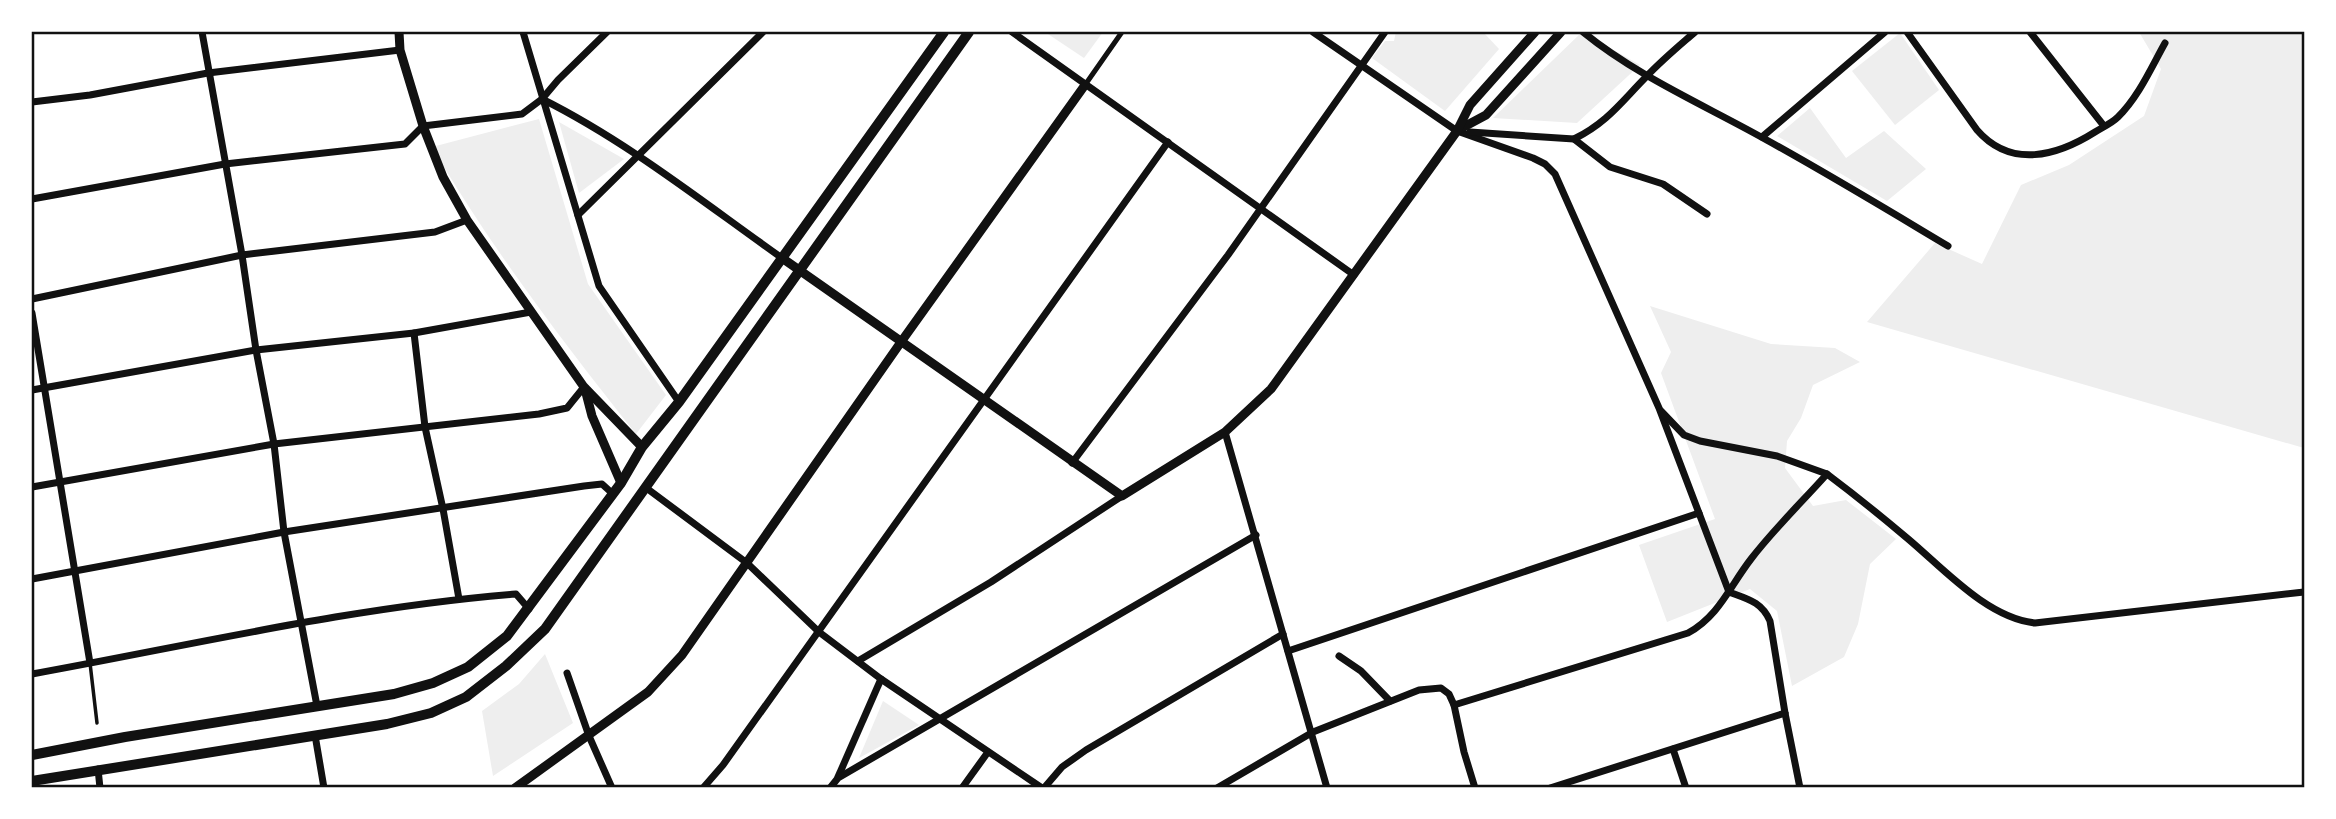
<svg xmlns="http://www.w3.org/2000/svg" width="2336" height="819" font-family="Roboto,sans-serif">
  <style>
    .green { fill: #eee }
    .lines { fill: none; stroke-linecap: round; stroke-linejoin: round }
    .service { stroke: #111; stroke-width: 3.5 }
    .pedestrian { stroke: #111; stroke-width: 5 }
    .minor { stroke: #111; stroke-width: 7 }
    .tertiary { stroke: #111; stroke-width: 9 }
    .secondary { stroke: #111; stroke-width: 10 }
    .neatline { fill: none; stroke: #111; stroke-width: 2.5 }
  </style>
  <rect width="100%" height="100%" fill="#fff"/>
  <g class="green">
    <path d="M 1045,32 L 1103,32 L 1084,58 Z"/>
    <path d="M 1396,32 L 1483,32 L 1499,49 L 1445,111 L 1372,58 L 1385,41 L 1394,41 Z"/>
    <path d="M 1582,32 L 1640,65 L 1577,123 L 1493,118 Z"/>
    <path d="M 2139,32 L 2304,32 L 2304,448 L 1867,322 L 1935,243 L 1982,264 L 2021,185 L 2069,165 L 2144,116 L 2161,69 Z"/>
    <path d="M 1900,33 L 1939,90 L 1895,125 L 1852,71 Z"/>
    <path d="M 1810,108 L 1846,158 L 1884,131 L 1926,169 L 1887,201 L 1777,136 Z"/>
    <path d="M 539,119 L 588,284 L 666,395 L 636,434 C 563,342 491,248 432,147 Z"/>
    <path d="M 559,122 L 624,159 L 579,193 Z"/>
    <path d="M 1650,306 L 1771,344 L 1835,348 L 1860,362 L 1813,385 L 1801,418 L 1787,441 L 1785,468 L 1813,506 L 1846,500 L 1896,539 L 1870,564 L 1858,624 L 1844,657 L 1792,686 L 1777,611 L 1750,589 L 1667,622 L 1639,545 L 1715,519 L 1661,373 L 1671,352 Z"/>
    <path d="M 545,654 L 573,723 L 493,776 L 482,711 L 519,684 Z"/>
    <path d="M 883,701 L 919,725 L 859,758 Z"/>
  </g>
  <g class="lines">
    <path class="service" d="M 90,663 L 97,723"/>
    <path class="pedestrian" d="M 1085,85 L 1122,32"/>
    <g class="minor">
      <path d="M 202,32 L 242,255 L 256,350 L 274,444 L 284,532 L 317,706"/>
      <path d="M 523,32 L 599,286 L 679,402"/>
      <path d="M 1012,32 L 1354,275"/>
      <path d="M 1313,32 L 1457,131 L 1533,158 L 1545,164 L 1555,174 L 1659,408 L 1729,592 C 1748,599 1762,602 1770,621 L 1785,713 L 1800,788"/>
      <path d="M 1583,32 C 1637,76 1702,104 1763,138 C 1825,172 1886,209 1948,246"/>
      <path d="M 1907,32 L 1977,130 C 2011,169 2057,156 2095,132 C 2103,127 2112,123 2118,117 C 2139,96 2151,68 2165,43"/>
      <path d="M 2030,32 L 2104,126"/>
      <path d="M 542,99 C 628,142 704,203 782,258"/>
      <path d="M 32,102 L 90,95 L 208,73 L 400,50"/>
      <path d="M 1470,132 L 1574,139 L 1610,167 L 1663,184 L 1707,214"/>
      <path d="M 1762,137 L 1885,32"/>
      <path d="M 1574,139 C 1608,122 1621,102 1647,76 C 1662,60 1679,46 1695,32"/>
      <path d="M 32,199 L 225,164 L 405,144 L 423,126 L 522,114 L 542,99 L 558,80 L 607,32"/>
      <path d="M 578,215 L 763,32"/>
      <path d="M 32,299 L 242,255 L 435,232 L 467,220"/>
      <path d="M 32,313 L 90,663"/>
      <path d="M 414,333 L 425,427 L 443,509 L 459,599"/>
      <path d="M 32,390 L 256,350 L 414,333 L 531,312"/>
      <path d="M 1225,432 L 1327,788"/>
      <path d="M 1072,463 L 1228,255 L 1385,32"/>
      <path d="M 1827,474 C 1855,495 1881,516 1907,538 C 1943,568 1987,618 2035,623 L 2304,592"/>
      <path d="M 32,487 L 274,444 L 539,414 L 567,408 L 584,387"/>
      <path d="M 645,487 L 747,563 L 819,632 L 881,679 L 1042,788"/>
      <path d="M 32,579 L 284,532 L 584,486 L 602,484 L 613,494"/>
      <path d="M 1288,651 L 1699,513"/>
      <path d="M 1339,656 L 1361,671 L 1390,701"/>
      <path d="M 858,661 L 991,582 L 1122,496"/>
      <path d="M 567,673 L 589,736 L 612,788"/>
      <path d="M 32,674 C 192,645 353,607 516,594 L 529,609"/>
      <path d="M 1454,705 L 1464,752 L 1475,788"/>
      <path d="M 315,735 L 324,788"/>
      <path d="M 1673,749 L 1686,788"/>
      <path d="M 98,769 L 100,788"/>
      <path d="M 838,777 L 881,679"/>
      <path d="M 703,788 L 723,765 L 1168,142"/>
      <path d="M 830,788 L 838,778 L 1256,535"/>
      <path d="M 962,788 L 988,752"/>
      <path d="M 1044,788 L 1062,767 L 1086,750 L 1283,634"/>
      <path d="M 1217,788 L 1313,732 L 1419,690 L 1441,688 L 1449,694 L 1454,705 L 1688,633 C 1719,616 1730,586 1751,559 C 1774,529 1802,502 1827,474 L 1777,456 L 1700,441 L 1684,435 L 1661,411"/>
      <path d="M 1550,788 L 1785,713"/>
    </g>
    <g class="tertiary">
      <path d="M 399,32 L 400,50 L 423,126 L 443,177 L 467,220 L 584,387 L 642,447"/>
      <path d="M 1458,130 L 1486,115 L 1561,32"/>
      <path d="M 782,258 L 1122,496 L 1225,432 L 1271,389 L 1457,131 L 1470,105 L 1535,32"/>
      <path d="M 585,389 L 592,416 L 621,483"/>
      <path d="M 515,788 L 648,692 L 682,655 L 901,342 L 1085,85"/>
    </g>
    <g class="secondary">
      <path d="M 32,755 L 125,737 L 394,694 L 433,683 L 468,667 L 507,636 L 621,483 L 642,447 L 679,402 L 944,32"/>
      <path d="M 32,781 L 387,724 L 431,713 L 466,697 L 506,666 L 545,629 L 969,32"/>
    </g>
  </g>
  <rect width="2336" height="819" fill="none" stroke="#ffffff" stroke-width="66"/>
  <rect x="33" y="33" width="2270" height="753" class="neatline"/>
</svg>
